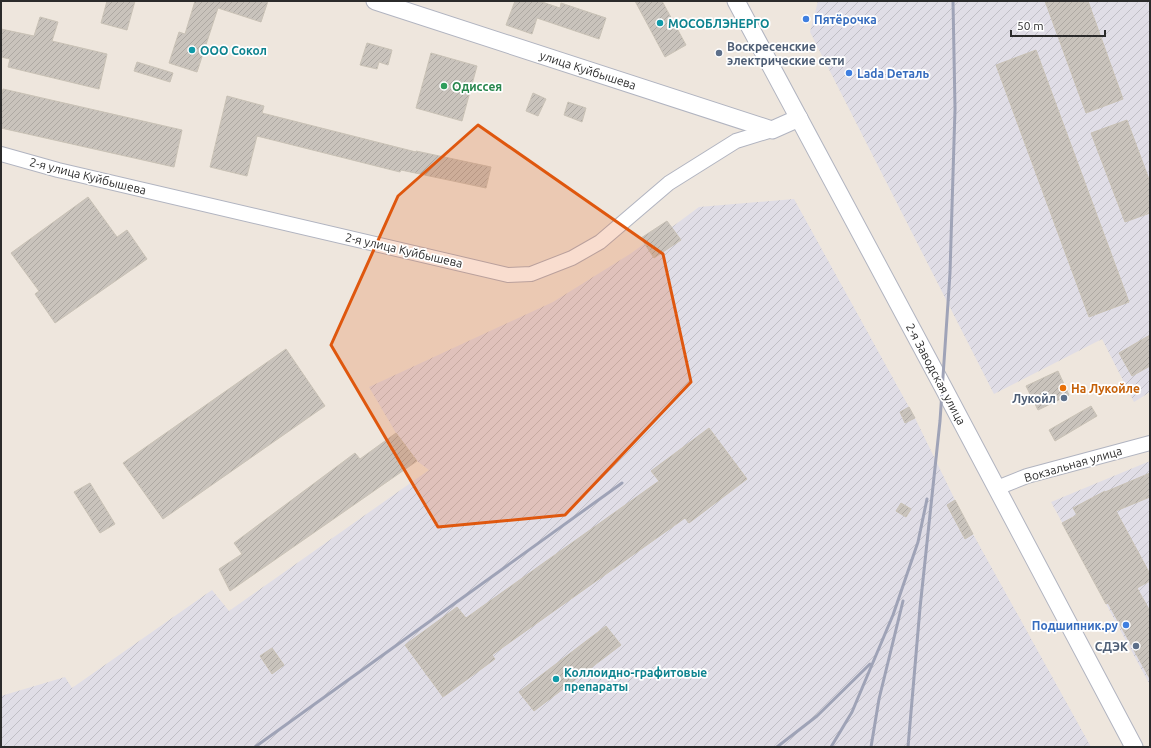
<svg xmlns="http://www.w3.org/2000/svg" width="1151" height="748" font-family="Ubuntu,sans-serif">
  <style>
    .industrial { fill: url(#industrial-furrows) }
    .building { fill: url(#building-hatch); stroke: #c9c2b6 }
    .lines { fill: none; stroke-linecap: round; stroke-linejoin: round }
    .minor-casing { stroke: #b1b4c0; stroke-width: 16 }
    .tertiary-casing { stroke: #b1b4c0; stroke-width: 19 }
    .minor { stroke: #fff; stroke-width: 14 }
    .tertiary { stroke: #fff; stroke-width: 17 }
    .rail { stroke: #9fa3b7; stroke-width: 3 }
    .marked { fill: #df570e; fill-opacity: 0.2; stroke: #df570e; stroke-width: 3; stroke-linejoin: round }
    .shop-dot { fill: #3f7fe0; stroke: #fff; stroke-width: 1.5 }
    .culture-dot { fill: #0f9aa8; stroke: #fff; stroke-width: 1.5 }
    .service-dot { fill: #5c6f8a; stroke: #fff; stroke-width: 1.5 }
    .leisure-dot { fill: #2e9e5b; stroke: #fff; stroke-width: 1.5 }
    .food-dot { fill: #e8710a; stroke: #fff; stroke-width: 1.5 }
    .labels { text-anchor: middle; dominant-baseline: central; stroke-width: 3.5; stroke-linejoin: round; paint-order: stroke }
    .shop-label { font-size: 12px; font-weight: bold; fill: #366cbe; stroke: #fff; text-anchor: start }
    .culture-label { font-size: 12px; font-weight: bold; fill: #0d838f; stroke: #fff; text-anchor: start }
    .service-label { font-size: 12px; font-weight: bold; fill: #4e5e75; stroke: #fff; text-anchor: end }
    .street-label { font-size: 12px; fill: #2b2b2b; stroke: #fff }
    .leisure-label { font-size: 12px; font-weight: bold; fill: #27864d; stroke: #fff; text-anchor: start }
    .food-label { font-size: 12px; font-weight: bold; fill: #c56008; stroke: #fff; text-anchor: start }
  </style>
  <defs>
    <pattern id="industrial-furrows" width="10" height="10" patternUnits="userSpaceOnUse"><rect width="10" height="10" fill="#e0dde6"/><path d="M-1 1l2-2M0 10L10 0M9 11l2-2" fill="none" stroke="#c0bec5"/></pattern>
    <pattern id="building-hatch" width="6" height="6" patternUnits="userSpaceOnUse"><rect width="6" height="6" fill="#c9c3bc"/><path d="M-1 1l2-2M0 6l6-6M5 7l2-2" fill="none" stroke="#ada8a2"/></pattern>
  </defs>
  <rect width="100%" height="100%" fill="#eee6dd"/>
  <g class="industrial">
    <path d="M 818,1 L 1150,1 L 1150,392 L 1134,402 L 1102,339 L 994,394 L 810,32 Z"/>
    <path d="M 794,199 L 915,418 L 955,500 L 973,534 L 1091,747 L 1,747 L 1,696 L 65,677 L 72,688 L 212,590 L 229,611 L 429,470 L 417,461 L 396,433 L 369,387 L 553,302 L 630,254 L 644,244 L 641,238 L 667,221 L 672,227 L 699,207 Z"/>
    <path d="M 1150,461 L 1150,685 L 1051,502 Z"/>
  </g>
  <g class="building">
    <path d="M 107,1 L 135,1 L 127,30 L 101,23 Z"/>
    <path d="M 195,1 L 268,1 L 261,22 L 218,8 L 197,72 L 169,63 L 179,32 L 185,34 Z"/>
    <path d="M 515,1 L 539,1 L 560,8 L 561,3 L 606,18 L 599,39 L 537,18 L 532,34 L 506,25 Z"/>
    <path d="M 635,1 L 662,1 L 686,45 L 665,57 Z"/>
    <path d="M 1045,1 L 1088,1 L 1123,99 L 1086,113 Z"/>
    <path d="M 40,17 L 58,22 L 52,41 L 107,54 L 99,89 L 8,67 L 10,59 L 1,57 L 1,29 L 34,36 Z"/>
    <path d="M 367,43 L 392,50 L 388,65 L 379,62 L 377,69 L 360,65 Z"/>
    <path d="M 1036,50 L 1129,302 L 1089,317 L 996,65 Z"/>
    <path d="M 431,53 L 477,66 L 462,121 L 416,108 Z"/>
    <path d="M 137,62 L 173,73 L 170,82 L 134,71 Z"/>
    <path d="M 3,89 L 182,130 L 174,167 L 1,128 L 1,97 Z"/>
    <path d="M 533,93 L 546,99 L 538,116 L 526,111 Z"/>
    <path d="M 227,96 L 264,106 L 262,113 L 416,152 L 416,151 L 491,167 L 486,188 L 401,170 L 400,172 L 257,136 L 247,176 L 210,167 Z"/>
    <path d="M 568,102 L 586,108 L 582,122 L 564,115 Z"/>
    <path d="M 1127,120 L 1150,182 L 1150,213 L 1125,222 L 1091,133 Z"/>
    <path d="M 88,197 L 117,237 L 127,230 L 147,259 L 55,323 L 35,294 L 39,291 L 11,253 Z"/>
    <path d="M 667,221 L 681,240 L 654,258 L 641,238 Z"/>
    <path d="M 1150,335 L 1150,366 L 1132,376 L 1119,353 Z"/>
    <path d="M 286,349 L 325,406 L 163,519 L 123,463 Z"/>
    <path d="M 1058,371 L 1069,395 L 1038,410 L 1026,386 Z"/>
    <path d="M 1091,406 L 1097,416 L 1055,441 L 1049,430 Z"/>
    <path d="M 909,407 L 915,418 L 905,423 L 900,412 Z"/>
    <path d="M 709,428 L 747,479 L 689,523 L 685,518 L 492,655 L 495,659 L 443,697 L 405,645 L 457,607 L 466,618 L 659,481 L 651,471 Z"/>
    <path d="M 396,433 L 417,461 L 230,591 L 219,569 L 242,554 L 234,543 L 355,453 L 360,459 Z"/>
    <path d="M 1150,473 L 1150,497 L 1116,511 L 1150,574 L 1150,581 L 1137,588 L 1150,611 L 1150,679 L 1108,603 L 1106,604 L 1062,523 L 1077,515 L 1073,508 L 1105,491 L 1105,492 Z"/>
    <path d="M 90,483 L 115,524 L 100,533 L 74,492 Z"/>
    <path d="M 955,500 L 973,534 L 965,539 L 947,505 Z"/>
    <path d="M 901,503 L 911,509 L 906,517 L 896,511 Z"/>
    <path d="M 606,626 L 621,645 L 534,711 L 519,692 Z"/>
    <path d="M 272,648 L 284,665 L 272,674 L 260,656 Z"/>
  </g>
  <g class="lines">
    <defs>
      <g id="minor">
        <path d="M 1,154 L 58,170 L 508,275 L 531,274 L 572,258 L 600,242 L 669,183 L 736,141 L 772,130"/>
        <path d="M 997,488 L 1027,476 L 1150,443"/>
      </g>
      <g id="tertiary">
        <path d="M 375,1 L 772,130 L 799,118"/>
        <path d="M 736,1 L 942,385 L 1134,747"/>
      </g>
    </defs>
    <use href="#minor" class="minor-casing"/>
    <use href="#tertiary" class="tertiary-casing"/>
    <use href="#minor" class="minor"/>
    <use href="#tertiary" class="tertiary"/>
    <g class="rail">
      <path d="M 255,747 L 622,483"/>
      <path d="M 777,747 L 817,716 L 870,664"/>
      <path d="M 831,747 L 852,712 L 893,615 L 918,542 L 927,499"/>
      <path d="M 871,747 L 879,699 L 903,601"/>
      <path d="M 908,747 L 920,608 L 940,421 L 950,273 L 955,109 L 953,1"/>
    </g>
  </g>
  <path class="marked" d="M 478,125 L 663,254 L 691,382 L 565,515 L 438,527 L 331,345 L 398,196 Z"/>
  <g class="shop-dot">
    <circle cx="806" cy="19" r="4"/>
    <circle cx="849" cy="73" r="4"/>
    <circle cx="1126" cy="625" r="4"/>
  </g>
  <g class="culture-dot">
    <circle cx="660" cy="23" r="4"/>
    <circle cx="192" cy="50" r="4"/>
    <circle cx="556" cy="679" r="4"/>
  </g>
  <g class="service-dot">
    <circle cx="719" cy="53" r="4"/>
    <circle cx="1064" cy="398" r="4"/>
    <circle cx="1136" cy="646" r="4"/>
  </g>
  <circle class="leisure-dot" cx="444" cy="86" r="4"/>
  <circle class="food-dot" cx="1063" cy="388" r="4"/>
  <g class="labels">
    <g class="shop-label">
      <text x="814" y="19">Пятёрочка</text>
      <text x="857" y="73">Lada Dеталь</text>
      <text x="1118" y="625" text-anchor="end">Подшипник.ру</text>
    </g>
    <g class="culture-label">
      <text x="668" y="23">МОСОБЛЭНЕРГО</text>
      <text x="200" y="50">ООО Сокол</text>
      <text x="564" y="672">Коллоидно-графитовые<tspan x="564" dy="14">препараты</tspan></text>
    </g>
    <g class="service-label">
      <text x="727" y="46" text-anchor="start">Воскресенские<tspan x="727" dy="14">электрические сети</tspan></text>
      <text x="1056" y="398">Лукойл</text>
      <text x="1128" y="646">СДЭК</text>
    </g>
    <g class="street-label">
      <text transform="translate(588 70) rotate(18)">улица Куйбышева</text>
      <text transform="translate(88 176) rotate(14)">2-я улица Куйбышева</text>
      <text transform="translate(404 250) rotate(13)">2-я улица Куйбышева</text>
      <text transform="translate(936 374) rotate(62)">2-я Заводская улица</text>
      <text transform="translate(1073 464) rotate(-16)">Вокзальная улица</text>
    </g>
    <g class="leisure-label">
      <text x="452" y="86">Одиссея</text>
    </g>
    <g class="food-label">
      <text x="1071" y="388">На Лукойле</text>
    </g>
  </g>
  <rect width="1151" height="748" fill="none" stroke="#2b2b2b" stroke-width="4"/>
  <path d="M1011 30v6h94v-6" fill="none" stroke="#2b2b2b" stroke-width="2"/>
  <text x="1017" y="30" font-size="12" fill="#2b2b2b" stroke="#ffffff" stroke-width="3" paint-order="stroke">50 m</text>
</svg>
